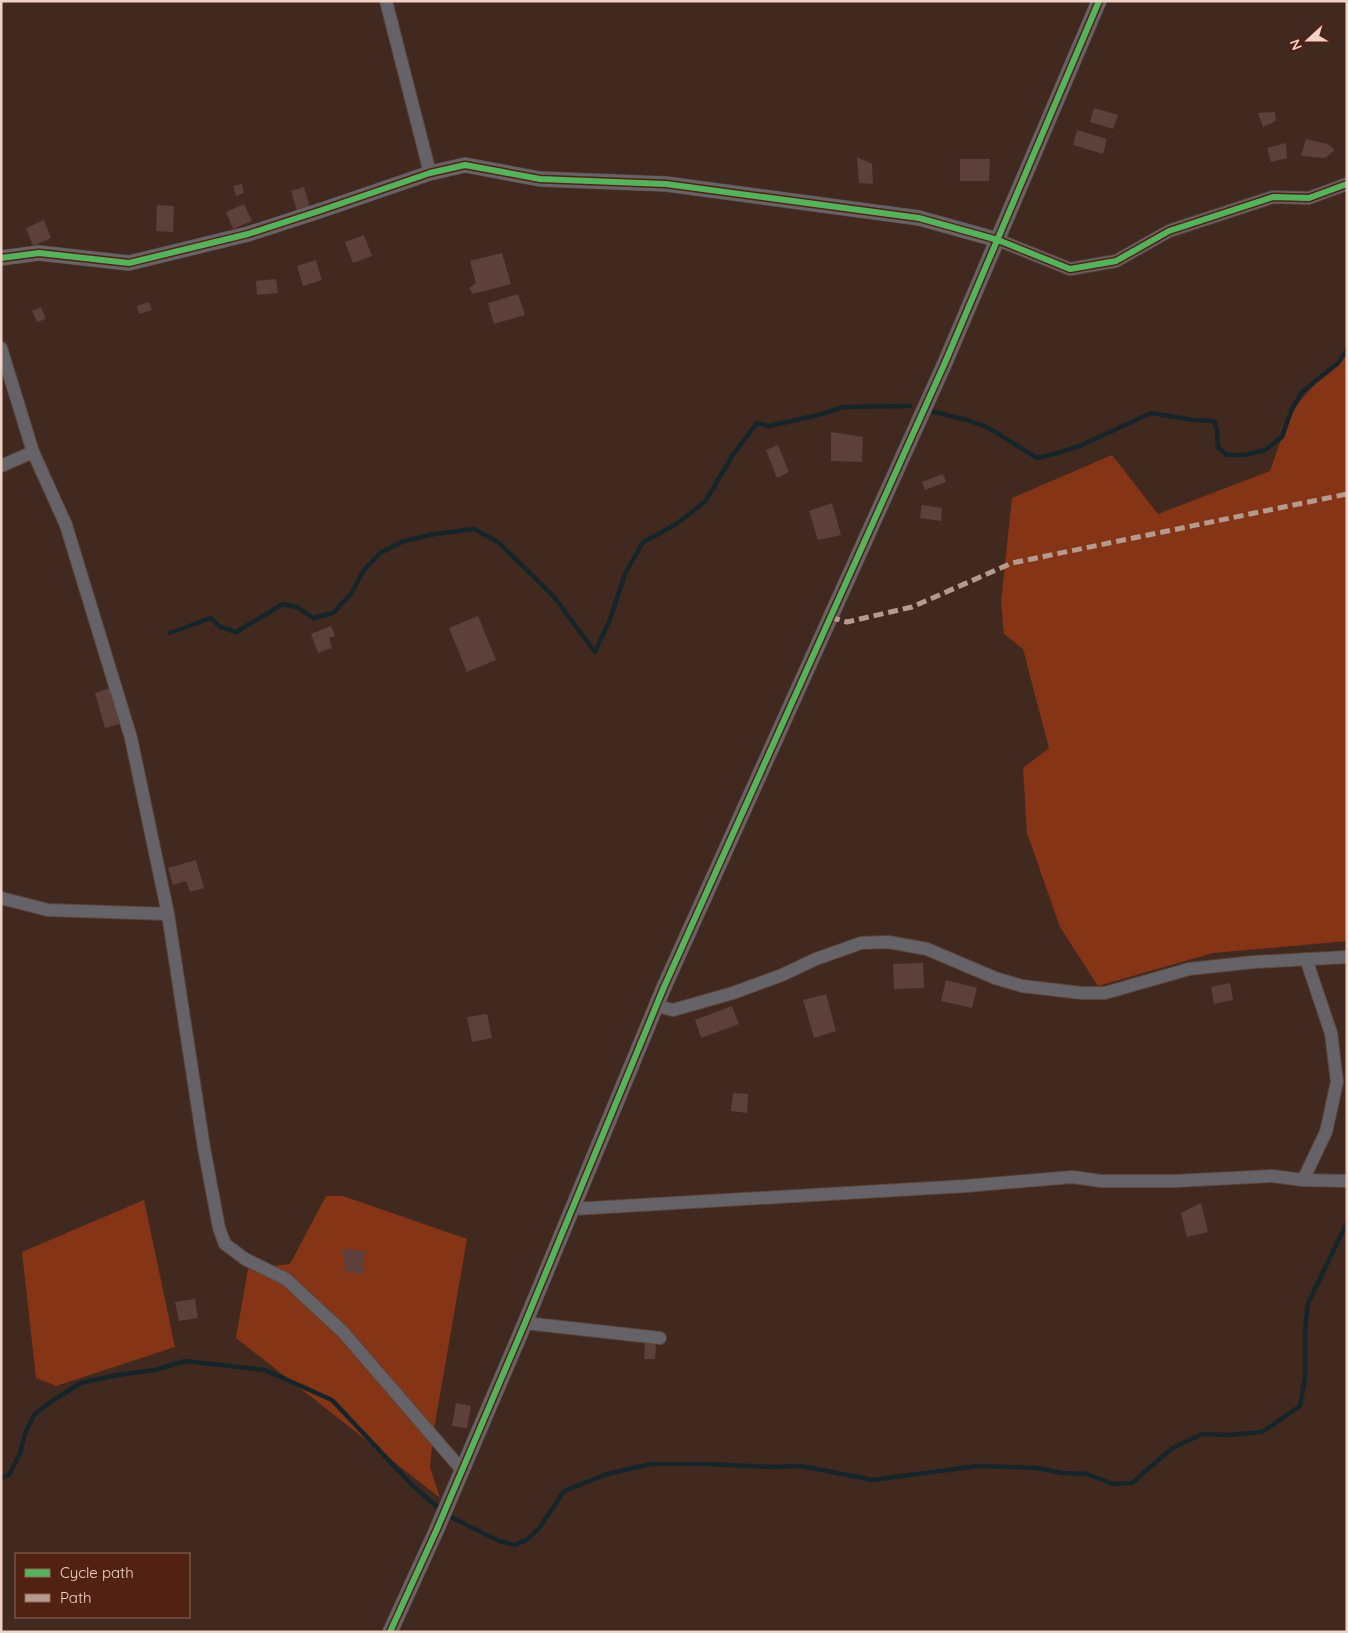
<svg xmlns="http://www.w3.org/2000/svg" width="1348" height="1633" font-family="Quicksand,sans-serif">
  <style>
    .forest { fill: #863416 }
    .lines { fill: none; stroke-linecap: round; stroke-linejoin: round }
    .stream { stroke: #162529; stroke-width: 4.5 }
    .building { fill: #5d3f3c }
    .minor-casing { stroke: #5b463d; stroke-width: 14 }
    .tertiary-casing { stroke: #5b463d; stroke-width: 16 }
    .minor { stroke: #666368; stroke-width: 12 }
    .tertiary { stroke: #666368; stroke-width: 15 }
    .quiet { stroke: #b69a8f; stroke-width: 5; stroke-dasharray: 10 5; stroke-linecap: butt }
    .cycleway-casing { stroke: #512211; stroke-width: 9 }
    .cycleway { stroke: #56b35d; stroke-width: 6 }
  </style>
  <rect width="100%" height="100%" fill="#422920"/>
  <g class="forest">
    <path d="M 1347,349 L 1347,941 L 1213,953 L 1098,986 L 1060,927 L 1027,833 L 1023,768 L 1049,748 L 1023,649 L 1004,634 L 1001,602 L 1012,498 L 1112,455 L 1158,514 L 1270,471 L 1291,411 Z"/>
    <path d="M 326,1196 L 343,1196 L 467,1239 L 433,1435 L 430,1467 L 440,1498 L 236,1338 L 248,1269 L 290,1264 Z"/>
    <path d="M 144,1200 L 175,1347 L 56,1386 L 36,1378 L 22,1252 Z"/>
  </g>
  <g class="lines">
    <g class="stream">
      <path d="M 934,412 L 967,420 L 987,427 L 1037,458 L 1058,453 L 1082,445 L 1151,413 L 1193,420 L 1214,421 L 1217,431 L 1218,447 L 1227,455 L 1244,455 L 1265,450 L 1282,437 L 1291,411 L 1302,392 L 1338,363 L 1347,350"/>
      <path d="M 170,633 L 211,618 L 220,627 L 236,632 L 283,604 L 297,607 L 313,618 L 333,613 L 351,594 L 364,570 L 380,553 L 404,541 L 435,534 L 474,529 L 498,542 L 526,569 L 555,598 L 595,652 L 609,622 L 625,574 L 643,542 L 675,525 L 705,502 L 732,456 L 757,423 L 769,426 L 818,415 L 843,407 L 910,406"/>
      <path d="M 1,1478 L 9,1475 L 20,1454 L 25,1433 L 34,1415 L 46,1405 L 81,1383 L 117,1375 L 155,1370 L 185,1361 L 265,1370 L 332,1400 L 412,1485 L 441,1510"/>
      <path d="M 447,1515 L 499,1541 L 515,1545 L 528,1539 L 540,1527 L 564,1491 L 607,1474 L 651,1464 L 710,1464 L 770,1467 L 801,1466 L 873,1480 L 977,1466 L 1010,1467 L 1036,1468 L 1063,1473 L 1087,1474 L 1113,1484 L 1132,1483 L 1171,1449 L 1202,1434 L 1230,1435 L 1262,1432 L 1300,1406 L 1305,1378 L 1305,1330 L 1308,1303 L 1347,1223"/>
    </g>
  </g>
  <g class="building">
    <path d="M 1094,108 L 1118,115 L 1113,129 L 1090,122 Z"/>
    <path d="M 1275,112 L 1276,121 L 1263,127 L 1258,113 Z"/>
    <path d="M 1077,130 L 1107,139 L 1103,154 L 1073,145 Z"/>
    <path d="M 1306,139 L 1328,144 L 1335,150 L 1325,158 L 1301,156 Z"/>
    <path d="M 1286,143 L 1287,158 L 1271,162 L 1267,148 Z"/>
    <path d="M 857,157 L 872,164 L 873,184 L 859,183 Z"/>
    <path d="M 960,159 L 990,159 L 989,181 L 960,181 Z"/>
    <path d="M 242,184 L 244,193 L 236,196 L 233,186 Z"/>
    <path d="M 304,187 L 310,207 L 297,211 L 291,191 Z"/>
    <path d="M 244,204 L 252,221 L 233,229 L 226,212 Z"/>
    <path d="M 157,205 L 174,206 L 173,232 L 156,231 Z"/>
    <path d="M 44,220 L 51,238 L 33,246 L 26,228 Z"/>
    <path d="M 364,235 L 372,256 L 353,263 L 345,242 Z"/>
    <path d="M 502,253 L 511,284 L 473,294 L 469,288 L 476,283 L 470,261 Z"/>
    <path d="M 316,260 L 322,280 L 303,286 L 297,266 Z"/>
    <path d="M 276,279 L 278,293 L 257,295 L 256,281 Z"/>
    <path d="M 518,294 L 525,315 L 494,324 L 488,303 Z"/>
    <path d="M 149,302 L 152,310 L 139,314 L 137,306 Z"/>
    <path d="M 41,307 L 46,319 L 37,322 L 32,311 Z"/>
    <path d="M 831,432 L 863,437 L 862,462 L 831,461 Z"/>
    <path d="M 778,445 L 789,472 L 777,478 L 766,450 Z"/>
    <path d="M 943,474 L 946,482 L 925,490 L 922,482 Z"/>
    <path d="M 832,503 L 841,535 L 818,540 L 809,511 Z"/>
    <path d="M 922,505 L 942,508 L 941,521 L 920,518 Z"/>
    <path d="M 478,616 L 496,660 L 467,672 L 449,628 Z"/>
    <path d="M 331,626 L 335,636 L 329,638 L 332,648 L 318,653 L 311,634 Z"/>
    <path d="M 116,686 L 127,722 L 105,728 L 95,693 Z"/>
    <path d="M 196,860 L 204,888 L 190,892 L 186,881 L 173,885 L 168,868 Z"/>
    <path d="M 923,963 L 924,988 L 894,989 L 893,964 Z"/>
    <path d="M 946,980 L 977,988 L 972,1008 L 941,1001 Z"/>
    <path d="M 1230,983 L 1233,1000 L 1214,1004 L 1211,987 Z"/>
    <path d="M 826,994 L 836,1031 L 814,1038 L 803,1000 Z"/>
    <path d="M 732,1006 L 739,1024 L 701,1038 L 695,1020 Z"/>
    <path d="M 487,1014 L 492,1038 L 472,1042 L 467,1017 Z"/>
    <path d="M 733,1093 L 748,1094 L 747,1113 L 731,1111 Z"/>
    <path d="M 1201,1203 L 1208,1232 L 1187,1237 L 1181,1213 Z"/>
    <path d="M 342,1249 L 365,1251 L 363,1274 L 346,1272 Z"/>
    <path d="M 195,1299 L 198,1318 L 179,1321 L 175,1302 Z"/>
    <path d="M 645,1341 L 656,1342 L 655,1359 L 644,1359 Z"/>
    <path d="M 456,1403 L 471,1406 L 467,1428 L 452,1426 Z"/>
  </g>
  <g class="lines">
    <defs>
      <g id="minor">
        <path d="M 386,1 L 430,173"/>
        <path d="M 998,240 L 1070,269 L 1116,261 L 1169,231 L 1273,197 L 1309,198 L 1347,184"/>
        <path d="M 1,348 L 33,452 L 66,525 L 131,738 L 168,914 L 48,910 L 1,898"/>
        <path d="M 1,466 L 33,452"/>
        <path d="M 168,914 L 204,1148 L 219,1228 L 225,1244 L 245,1259 L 286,1279 L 343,1332 L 462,1470"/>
        <path d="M 657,1006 L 673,1010 L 733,993 L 782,975 L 816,959 L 861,943 L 888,942 L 927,949 L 995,978 L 1022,986 L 1082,993 L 1105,993 L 1189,969 L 1254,962 L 1347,957"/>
        <path d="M 1303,1180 L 1326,1132 L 1337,1082 L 1331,1033 L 1306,959"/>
        <path d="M 573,1209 L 966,1186 L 1072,1177 L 1101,1181 L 1175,1181 L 1272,1176 L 1303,1180 L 1347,1181"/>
        <path d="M 525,1323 L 660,1338"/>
      </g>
      <g id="tertiary">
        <path d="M 1,258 L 39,253 L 129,263 L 248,234 L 322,210 L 430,173 L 465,165 L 540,179 L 666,184 L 919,218 L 998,240"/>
        <path d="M 390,1632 L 437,1529 L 525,1323 L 664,987 L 944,365 L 1099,1"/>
      </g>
    </defs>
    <use href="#minor" class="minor-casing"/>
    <use href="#tertiary" class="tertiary-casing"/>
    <use href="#minor" class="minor"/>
    <use href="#tertiary" class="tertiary"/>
    <path class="quiet" d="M 830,617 L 847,622 L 912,607 L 1012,563 L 1347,494"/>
    <defs>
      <g id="cycleway">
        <path d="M 1,258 L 39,253 L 129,263 L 248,234 L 322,210 L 430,173 L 465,165 L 540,179 L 666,184 L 919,218 L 998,240 L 1070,269 L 1116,261 L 1169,231 L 1273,197 L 1309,198 L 1347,184"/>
        <path d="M 390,1632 L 437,1529 L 525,1323 L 664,987 L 944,365 L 1099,1"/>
      </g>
    </defs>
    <use href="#cycleway" class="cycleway-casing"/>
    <use href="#cycleway" class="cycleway"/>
  </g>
  <rect width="1348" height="1633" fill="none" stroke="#f1d2c7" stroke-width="5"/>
  <rect x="15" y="1553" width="175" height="65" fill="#512211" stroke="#91685a"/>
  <rect x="25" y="1569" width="25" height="8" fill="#56b35d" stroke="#91685a"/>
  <text x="60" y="1578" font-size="15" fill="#f1d2c7">Cycle path</text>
  <rect x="25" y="1594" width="25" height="8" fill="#b69a8f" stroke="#91685a"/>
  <text x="60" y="1603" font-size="15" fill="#f1d2c7">Path</text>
  <g transform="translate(1308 40) rotate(249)" stroke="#512211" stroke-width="4" paint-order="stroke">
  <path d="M0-4L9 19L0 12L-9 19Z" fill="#f1d2c7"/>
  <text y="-8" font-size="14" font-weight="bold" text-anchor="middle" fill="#f1d2c7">N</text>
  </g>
</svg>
